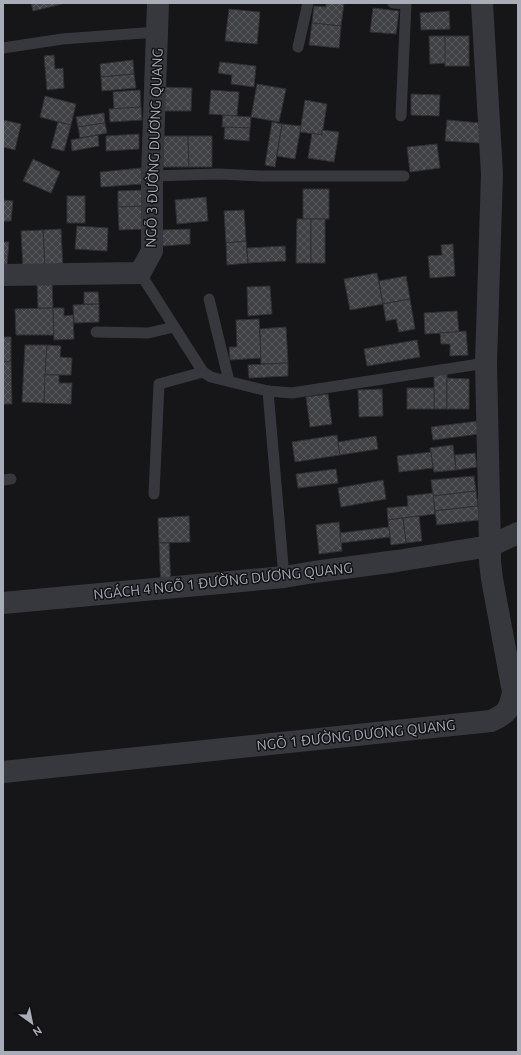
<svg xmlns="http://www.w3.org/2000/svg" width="521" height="1055" font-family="Ubuntu,sans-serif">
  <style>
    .building { fill: url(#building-cross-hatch); stroke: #303034 }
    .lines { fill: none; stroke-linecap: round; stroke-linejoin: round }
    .lane { stroke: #37383d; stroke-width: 11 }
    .street { stroke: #37383d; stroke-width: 22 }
    .labels { text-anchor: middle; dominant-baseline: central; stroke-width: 3; stroke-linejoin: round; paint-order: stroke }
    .street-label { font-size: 14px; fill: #a8adb8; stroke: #111113 }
  </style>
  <defs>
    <pattern id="building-cross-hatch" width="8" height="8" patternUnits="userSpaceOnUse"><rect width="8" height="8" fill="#404145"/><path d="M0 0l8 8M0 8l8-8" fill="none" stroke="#595a5e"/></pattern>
  </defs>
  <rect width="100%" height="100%" fill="#161618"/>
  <g class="building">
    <path d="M 31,3 L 62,3 L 62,4 L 33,11 Z"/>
    <path d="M 326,3 L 344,3 L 341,26 L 312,23 L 314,6 L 326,7 Z"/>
    <path d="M 373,8 L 399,11 L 396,34 L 370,32 Z"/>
    <path d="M 229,9 L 260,12 L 257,44 L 225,41 Z"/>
    <path d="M 449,11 L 450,29 L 421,30 L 420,13 Z"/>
    <path d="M 312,23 L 341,26 L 339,48 L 309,45 Z"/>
    <path d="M 429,36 L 445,36 L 446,63 L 430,64 Z"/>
    <rect x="445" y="36" width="24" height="30"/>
    <path d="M 54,55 L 55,69 L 63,68 L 64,88 L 47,90 L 44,56 Z"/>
    <path d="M 133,60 L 134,74 L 101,77 L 100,64 Z"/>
    <path d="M 220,62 L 256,66 L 254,87 L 231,84 L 232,75 L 218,73 Z"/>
    <path d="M 134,74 L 136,88 L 102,91 L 101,77 Z"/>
    <path d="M 257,84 L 286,89 L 279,122 L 251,117 Z"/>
    <path d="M 162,87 L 192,88 L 191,111 L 162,111 Z"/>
    <path d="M 140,90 L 141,107 L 114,109 L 113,92 Z"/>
    <path d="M 211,90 L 239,92 L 237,116 L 209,114 Z"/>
    <path d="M 411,94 L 440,95 L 439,116 L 411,115 Z"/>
    <path d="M 45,96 L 76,104 L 71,125 L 40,117 Z"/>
    <path d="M 305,100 L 327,104 L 322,135 L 300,132 Z"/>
    <path d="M 141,107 L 142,120 L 110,122 L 109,109 Z"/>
    <path d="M 104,113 L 105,123 L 78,127 L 76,117 Z"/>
    <path d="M 223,115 L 251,117 L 250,128 L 222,127 Z"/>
    <path d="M 3,120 L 21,124 L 15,150 L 3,147 Z"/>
    <path d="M 447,120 L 481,123 L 480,143 L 445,141 Z"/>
    <path d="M 58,122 L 71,125 L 64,151 L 51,148 Z"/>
    <path d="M 272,122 L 282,124 L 275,167 L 265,165 Z"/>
    <path d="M 105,123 L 107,133 L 80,138 L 78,127 Z"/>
    <path d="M 282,124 L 301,126 L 295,159 L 277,156 Z"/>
    <path d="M 225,127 L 250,128 L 249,141 L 224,139 Z"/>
    <path d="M 322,130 L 339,132 L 334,162 L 308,158 L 312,133 L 322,135 Z"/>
    <path d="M 139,134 L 139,149 L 106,151 L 106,136 Z"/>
    <path d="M 98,135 L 99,146 L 72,151 L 71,140 Z"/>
    <path d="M 163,136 L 188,136 L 189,167 L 163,167 Z"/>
    <path d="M 188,136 L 212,136 L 212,167 L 189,167 Z"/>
    <path d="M 437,144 L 440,168 L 410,172 L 407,147 Z"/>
    <path d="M 33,159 L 60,172 L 51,193 L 23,181 Z"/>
    <path d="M 141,168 L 142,184 L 101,187 L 100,172 Z"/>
    <rect x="303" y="189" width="26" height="30"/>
    <path d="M 145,190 L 146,206 L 118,207 L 118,191 Z"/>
    <rect x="67" y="196" width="18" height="27"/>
    <path d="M 206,197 L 208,221 L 177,224 L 175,200 Z"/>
    <path d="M 3,200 L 13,201 L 11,221 L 3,221 Z"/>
    <path d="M 146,206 L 146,229 L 119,230 L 118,207 Z"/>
    <path d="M 244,210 L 246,241 L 226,243 L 224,211 Z"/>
    <path d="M 297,219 L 311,219 L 311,263 L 296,263 Z"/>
    <rect x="311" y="219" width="14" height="44"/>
    <path d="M 77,226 L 108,228 L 107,251 L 75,249 Z"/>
    <path d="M 61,229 L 63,269 L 45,270 L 43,230 Z"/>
    <path d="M 190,229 L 190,244 L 163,246 L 162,230 Z"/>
    <path d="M 43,230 L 45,270 L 23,270 L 21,231 Z"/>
    <path d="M 246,241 L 248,263 L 227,265 L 226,243 Z"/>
    <path d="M 3,242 L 9,242 L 7,265 L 3,265 Z"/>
    <path d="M 453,244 L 455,276 L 430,278 L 428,256 L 442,255 L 441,245 Z"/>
    <path d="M 285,246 L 286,261 L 248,263 L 247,248 Z"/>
    <path d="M 377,273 L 383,304 L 350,310 L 344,279 Z"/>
    <path d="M 406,276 L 410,299 L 383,304 L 379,281 Z"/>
    <path d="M 52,281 L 53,308 L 38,308 L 37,282 Z"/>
    <path d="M 270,286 L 272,314 L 248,316 L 247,287 Z"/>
    <path d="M 84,292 L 98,292 L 99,304 L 84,304 Z"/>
    <path d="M 410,299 L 415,329 L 399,332 L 396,319 L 386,321 L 383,304 Z"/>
    <path d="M 99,304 L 99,322 L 74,323 L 73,305 Z"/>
    <path d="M 53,308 L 54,335 L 16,335 L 15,309 Z"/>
    <path d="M 53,308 L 64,308 L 64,316 L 73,315 L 74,339 L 54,340 Z"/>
    <path d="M 457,311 L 459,332 L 425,334 L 424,313 Z"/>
    <path d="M 259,319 L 261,358 L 230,360 L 229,347 L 237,347 L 236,320 Z"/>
    <path d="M 286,327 L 288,363 L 261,364 L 260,329 Z"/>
    <path d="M 466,331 L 468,355 L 450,356 L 450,344 L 441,344 L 440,333 Z"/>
    <path d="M 3,337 L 11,337 L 11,361 L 3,362 Z"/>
    <path d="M 417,340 L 420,357 L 367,366 L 364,349 Z"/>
    <path d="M 25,345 L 47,345 L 44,403 L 22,402 Z"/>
    <path d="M 47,345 L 61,346 L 60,357 L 72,358 L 71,375 L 45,375 Z"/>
    <path d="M 11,361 L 12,404 L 3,404 L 3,362 Z"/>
    <path d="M 288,363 L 288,376 L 249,378 L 248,365 Z"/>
    <rect x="434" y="374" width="13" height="35"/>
    <path d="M 45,375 L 59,375 L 59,383 L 72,383 L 71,404 L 44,403 Z"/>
    <path d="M 447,378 L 469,379 L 469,409 L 447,409 Z"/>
    <rect x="407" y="388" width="27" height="21"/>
    <path d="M 382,389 L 383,416 L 359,417 L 358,390 Z"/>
    <path d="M 328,394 L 332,424 L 310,427 L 306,397 Z"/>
    <path d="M 478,421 L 479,434 L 433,440 L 431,427 Z"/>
    <path d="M 337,435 L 340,455 L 295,462 L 292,442 Z"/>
    <path d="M 376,436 L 378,449 L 340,455 L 338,442 Z"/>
    <path d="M 453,445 L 456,470 L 434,472 L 430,448 Z"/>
    <path d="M 431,452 L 433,468 L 399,472 L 397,456 Z"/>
    <path d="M 475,453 L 477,467 L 456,470 L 455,455 Z"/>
    <path d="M 336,469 L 338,483 L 298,488 L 296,474 Z"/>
    <path d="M 474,476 L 476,491 L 433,496 L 431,480 Z"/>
    <path d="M 383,480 L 386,499 L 341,507 L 338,488 Z"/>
    <path d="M 476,491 L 478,506 L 435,511 L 433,496 Z"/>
    <path d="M 433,493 L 435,514 L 388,520 L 387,508 L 408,506 L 407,496 Z"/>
    <path d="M 478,506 L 479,520 L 437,525 L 435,511 Z"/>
    <path d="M 189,516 L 190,542 L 159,543 L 158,518 Z"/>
    <path d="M 419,516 L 422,541 L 406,543 L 403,518 Z"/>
    <path d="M 403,518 L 406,543 L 391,545 L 388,520 Z"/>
    <path d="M 339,522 L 342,551 L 319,554 L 316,525 Z"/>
    <path d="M 389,527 L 390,537 L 341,543 L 340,533 Z"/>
    <path d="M 159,543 L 169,543 L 171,586 L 161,587 Z"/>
  </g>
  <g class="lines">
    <g class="lane">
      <path d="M 393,3 L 406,4 L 401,116"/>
      <path d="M 298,47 L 308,3"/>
      <path d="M 3,48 L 62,39 L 157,32"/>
      <path d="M 152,176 L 219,174 L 261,176 L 404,176"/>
      <path d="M 140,273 L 203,372 L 211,377 L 268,391 L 292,393 L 486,363"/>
      <path d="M 209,299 L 229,381"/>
      <path d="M 96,332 L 148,333 L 174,327"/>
      <path d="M 268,391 L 284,577"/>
      <path d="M 3,480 L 11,479"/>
      <path d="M 154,494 L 159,384 L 203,372"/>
    </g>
    <g class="street">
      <path d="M 3,275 L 140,273 L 152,251 L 152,176 L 158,3"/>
      <path d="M 3,603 L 284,577 L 314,572 L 397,561 L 490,546 L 486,363 L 492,174 L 482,3"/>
      <path d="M 3,772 L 491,721 C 508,713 509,711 513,692 L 492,579 L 490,562 L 490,546 L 518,533"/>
    </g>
  </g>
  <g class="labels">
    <g class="street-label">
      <text transform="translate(154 148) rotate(-88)">NGÕ 3 ĐƯỜNG DƯƠNG QUANG</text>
      <text transform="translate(223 581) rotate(-6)">NGÁCH 4 NGÕ 1 ĐƯỜNG DƯƠNG QUANG</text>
      <text transform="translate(356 735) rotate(-6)">NGÕ 1 ĐƯỜNG DƯƠNG QUANG</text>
    </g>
  </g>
  <rect width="521" height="1055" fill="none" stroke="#a8adb8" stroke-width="8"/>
  <g transform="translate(32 1023) rotate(147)" stroke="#111113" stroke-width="3" paint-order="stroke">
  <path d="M0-3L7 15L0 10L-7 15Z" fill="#a8adb8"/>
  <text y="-6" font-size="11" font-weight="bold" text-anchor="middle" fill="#a8adb8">N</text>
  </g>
</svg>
